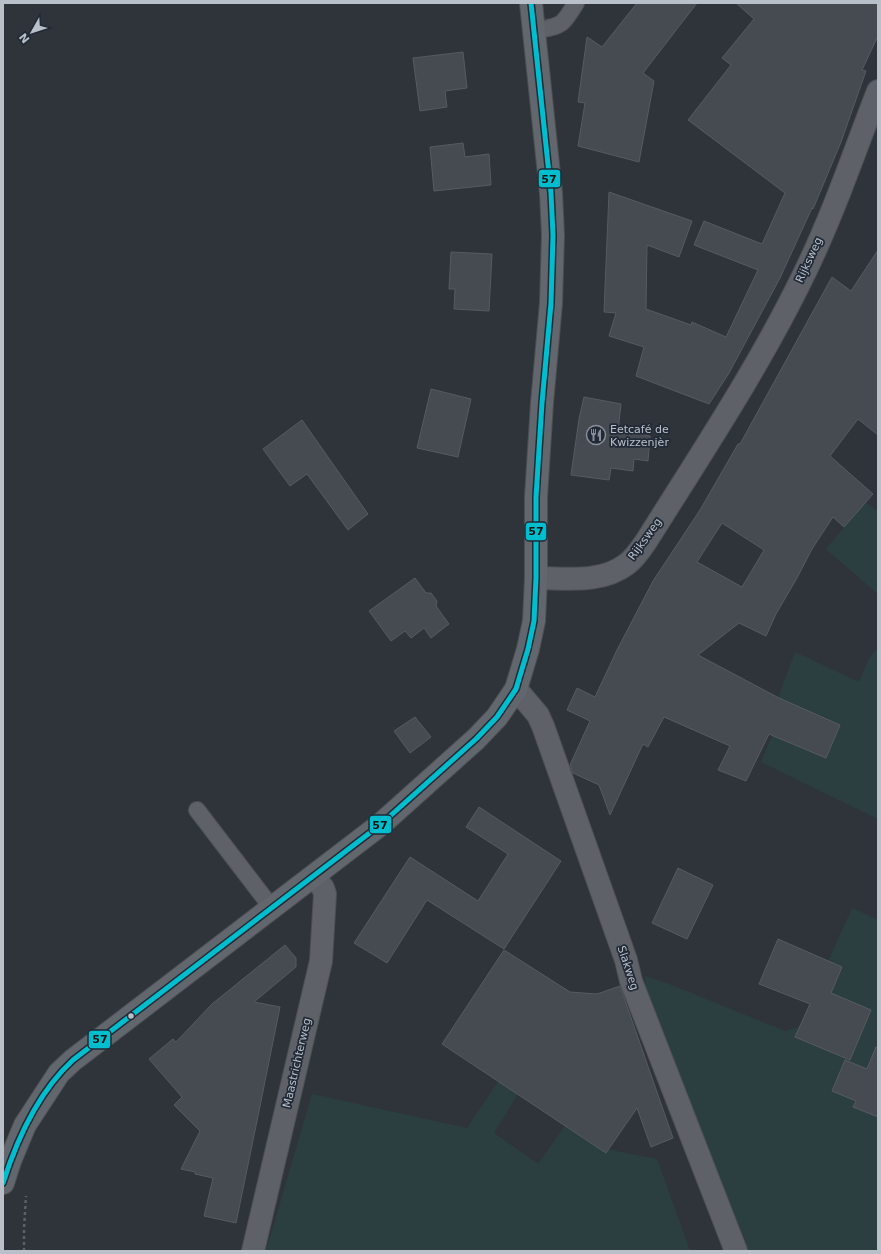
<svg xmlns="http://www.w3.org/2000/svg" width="881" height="1254" font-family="'DejaVu Sans',sans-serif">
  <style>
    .green { fill: #2b3f41 }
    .building { fill: #464b51; stroke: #565b61; fill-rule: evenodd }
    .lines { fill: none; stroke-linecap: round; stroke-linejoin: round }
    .service-casing { stroke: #4c5055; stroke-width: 18 }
    .minor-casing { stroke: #4c5055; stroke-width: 24 }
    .tertiary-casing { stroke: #4c5055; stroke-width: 24 }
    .secondary-casing { stroke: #4c5055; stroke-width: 24 }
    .path { stroke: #5c6166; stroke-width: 2.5; stroke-dasharray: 3 3; stroke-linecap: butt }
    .service { stroke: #5e6268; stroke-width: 16 }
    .minor { stroke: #5e6268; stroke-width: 22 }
    .tertiary { stroke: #5e6268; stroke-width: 22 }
    .secondary { stroke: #62666d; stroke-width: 22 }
    .bus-1-casing { stroke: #212a36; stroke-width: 8 }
    .bus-1 { stroke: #00becd; stroke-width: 5 }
    .bus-dot { fill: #b9c0ca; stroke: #212a36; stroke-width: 1.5 }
    .labels { text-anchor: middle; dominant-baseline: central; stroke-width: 3.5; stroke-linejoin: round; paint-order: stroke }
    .street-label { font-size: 11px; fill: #b9c0ca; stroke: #212a36 }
    .poi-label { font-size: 11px; fill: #b9c0ca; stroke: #212a36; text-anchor: start }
    .line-badge { stroke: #212a36; stroke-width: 1.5 }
    .pale-badge-label { font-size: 11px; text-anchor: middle; font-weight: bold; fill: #111 }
  </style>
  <rect width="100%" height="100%" fill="#2e343a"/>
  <g class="green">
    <path d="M 865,502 L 878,512 L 878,594 L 826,549 Z"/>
    <path d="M 878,648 L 878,819 L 761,762 L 773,733 L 779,695 L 795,652 L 859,682 L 869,658 Z"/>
    <path d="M 852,908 L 878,920 L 878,1251 L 745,1251 L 670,1060 L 646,987 L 645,976 L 669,984 L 785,1031 L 799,1027 Z"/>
    <path d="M 502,1076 L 521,1089 L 494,1133 L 538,1164 L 568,1122 L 606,1149 L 657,1159 L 690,1251 L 266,1251 L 312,1094 L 467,1128 Z"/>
  </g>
  <g class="building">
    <path d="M 637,3 L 697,3 L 643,73 L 654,81 L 639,162 L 578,146 L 585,103 L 578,102 L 587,37 L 602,47 Z"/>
    <path d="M 736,3 L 878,3 L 878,36 L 862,70 L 866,71 L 841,142 L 813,209 L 812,208 L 780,278 L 729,373 L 709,404 L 636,376 L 644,347 L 609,336 L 616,313 L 604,312 L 609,192 L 692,221 L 679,257 L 647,245 L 646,309 L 691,325 L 692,322 L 726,337 L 758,270 L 694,245 L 704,221 L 762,244 L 785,193 L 688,120 L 731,65 L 722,58 L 754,19 Z"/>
    <path d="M 463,52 L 467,88 L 445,91 L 447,107 L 420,111 L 413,58 Z"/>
    <path d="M 463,143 L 465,157 L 489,154 L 491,185 L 434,191 L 430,147 Z"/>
    <path d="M 878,250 L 878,435 L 858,419 L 830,456 L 873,494 L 844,527 L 833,517 L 812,549 L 797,578 L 776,614 L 766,636 L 739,623 L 698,655 L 779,698 L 840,725 L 826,758 L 769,734 L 746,781 L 718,770 L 730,746 L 664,717 L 648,747 L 643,744 L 610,815 L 599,785 L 573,773 L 570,765 L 590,721 L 567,710 L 577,688 L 595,697 L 617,650 L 653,581 L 700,510 L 738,444 L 740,444 L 832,277 L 851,291 ZM 722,523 L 764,550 L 742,587 L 697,562 Z"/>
    <path d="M 451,252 L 492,254 L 489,311 L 454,309 L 455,289 L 449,289 Z"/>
    <path d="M 431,389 L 471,399 L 458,457 L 417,448 Z"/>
    <path d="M 584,397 L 621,404 L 618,431 L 650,436 L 648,461 L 634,459 L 633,471 L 611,468 L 609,480 L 571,475 L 579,419 Z"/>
    <path d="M 302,420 L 368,514 L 348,530 L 307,474 L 290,486 L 263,449 Z"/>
    <path d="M 415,578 L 426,593 L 431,593 L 437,601 L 436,606 L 449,624 L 431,638 L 424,628 L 411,638 L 405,631 L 391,641 L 369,611 Z"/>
    <path d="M 415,717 L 431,737 L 410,753 L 394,731 Z"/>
    <path d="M 479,807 L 561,861 L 504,949 L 427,900 L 387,963 L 354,943 L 410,857 L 478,901 L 508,854 L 466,827 Z"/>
    <path d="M 678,868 L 713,885 L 687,939 L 652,923 Z"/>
    <path d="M 778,939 L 842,967 L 831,993 L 871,1010 L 850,1060 L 795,1037 L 810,1004 L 759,984 Z"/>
    <path d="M 285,945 L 296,958 L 296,967 L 254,1002 L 280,1007 L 257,1121 L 236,1223 L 204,1216 L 213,1178 L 195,1174 L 195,1172 L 181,1169 L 200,1131 L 174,1105 L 182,1097 L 149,1059 L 173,1039 L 176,1042 L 212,1004 Z"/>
    <path d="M 504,950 L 570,992 L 597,994 L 620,986 L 673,1138 L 651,1147 L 637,1108 L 606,1153 L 442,1044 Z"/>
    <path d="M 876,1047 L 878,1048 L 878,1117 L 853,1107 L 856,1101 L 832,1091 L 845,1060 L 867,1069 Z"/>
  </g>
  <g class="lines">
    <defs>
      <g id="service">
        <path d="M 534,31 C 562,25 561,28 576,3"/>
        <path d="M 197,810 L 272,908"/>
      </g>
      <g id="minor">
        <path d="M 516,689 L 538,715 L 543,726 L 626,960 L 631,981 L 736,1251"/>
        <path d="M 253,1251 L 321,961 L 325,894 L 323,888 L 314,876"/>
      </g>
      <path id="tertiary" d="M 536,578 C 566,578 601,584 627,564 C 635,558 641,549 647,540 C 702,452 761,364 806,270 C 834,212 855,150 878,91"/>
      <path id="secondary" d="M 3,1183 L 10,1161 L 25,1125 L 59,1073 L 73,1060 L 380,825 L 476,739 L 497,717 L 516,689 L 528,649 L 534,621 L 536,578 L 536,497 L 542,403 L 551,303 L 553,235 L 551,193 L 531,3"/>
    </defs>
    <use href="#service" class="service-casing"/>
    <use href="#minor" class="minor-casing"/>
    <use href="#tertiary" class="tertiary-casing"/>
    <use href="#secondary" class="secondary-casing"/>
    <path class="path" d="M 24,1251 L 24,1229 L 26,1196"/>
    <use href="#service" class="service"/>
    <use href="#minor" class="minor"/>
    <use href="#tertiary" class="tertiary"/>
    <use href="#secondary" class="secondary"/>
    <defs>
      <path id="bus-1" d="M 3,1183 C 17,1139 38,1092 73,1060 L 380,825 L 476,739 L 497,717 L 516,689 L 528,649 L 534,621 L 536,578 L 536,497 L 542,403 L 551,303 L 553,235 L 551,193 L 531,3"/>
    </defs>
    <use href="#bus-1" class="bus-1-casing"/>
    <use href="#bus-1" class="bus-1"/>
  </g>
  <defs>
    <symbol id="restaurant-ring" viewBox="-11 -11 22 22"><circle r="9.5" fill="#212a36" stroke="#888f98" stroke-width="1.5"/><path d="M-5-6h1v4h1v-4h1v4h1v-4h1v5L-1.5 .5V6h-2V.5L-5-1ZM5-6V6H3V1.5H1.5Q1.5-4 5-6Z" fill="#888f98"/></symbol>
  </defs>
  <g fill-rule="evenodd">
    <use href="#restaurant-ring" x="585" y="424" width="22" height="22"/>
  </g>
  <circle class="bus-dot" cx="131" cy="1016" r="3.5"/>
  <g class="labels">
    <g class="street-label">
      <text transform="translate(809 260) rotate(-65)">Rijksweg</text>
      <text transform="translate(645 539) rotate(-54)">Rijksweg</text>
      <text transform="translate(628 968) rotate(72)">Slakweg</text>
      <text transform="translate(297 1063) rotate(-77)">Maastrichterweg</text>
    </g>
    <g class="poi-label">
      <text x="610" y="429">Eetcafé de<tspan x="610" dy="13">Kwizzenjèr</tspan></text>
    </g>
  </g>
  <g class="line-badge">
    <rect x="538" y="169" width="23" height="19" rx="4" fill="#00becd"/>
    <rect x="525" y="522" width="22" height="19" rx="4" fill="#00becd"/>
    <rect x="369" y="815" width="23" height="19" rx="4" fill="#00becd"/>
    <rect x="88" y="1030" width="23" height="19" rx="4" fill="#00becd"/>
  </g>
  <g class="pale-badge-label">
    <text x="549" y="183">57</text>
    <text x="536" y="535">57</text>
    <text x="380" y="829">57</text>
    <text x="100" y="1043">57</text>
  </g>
  <rect width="881" height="1254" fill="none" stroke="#b9c0ca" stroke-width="8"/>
  <g transform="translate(32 32) rotate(231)" stroke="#212a36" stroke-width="3" paint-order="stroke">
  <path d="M0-3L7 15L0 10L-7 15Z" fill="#b9c0ca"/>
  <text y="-6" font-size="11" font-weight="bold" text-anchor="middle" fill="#b9c0ca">N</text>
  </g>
</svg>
